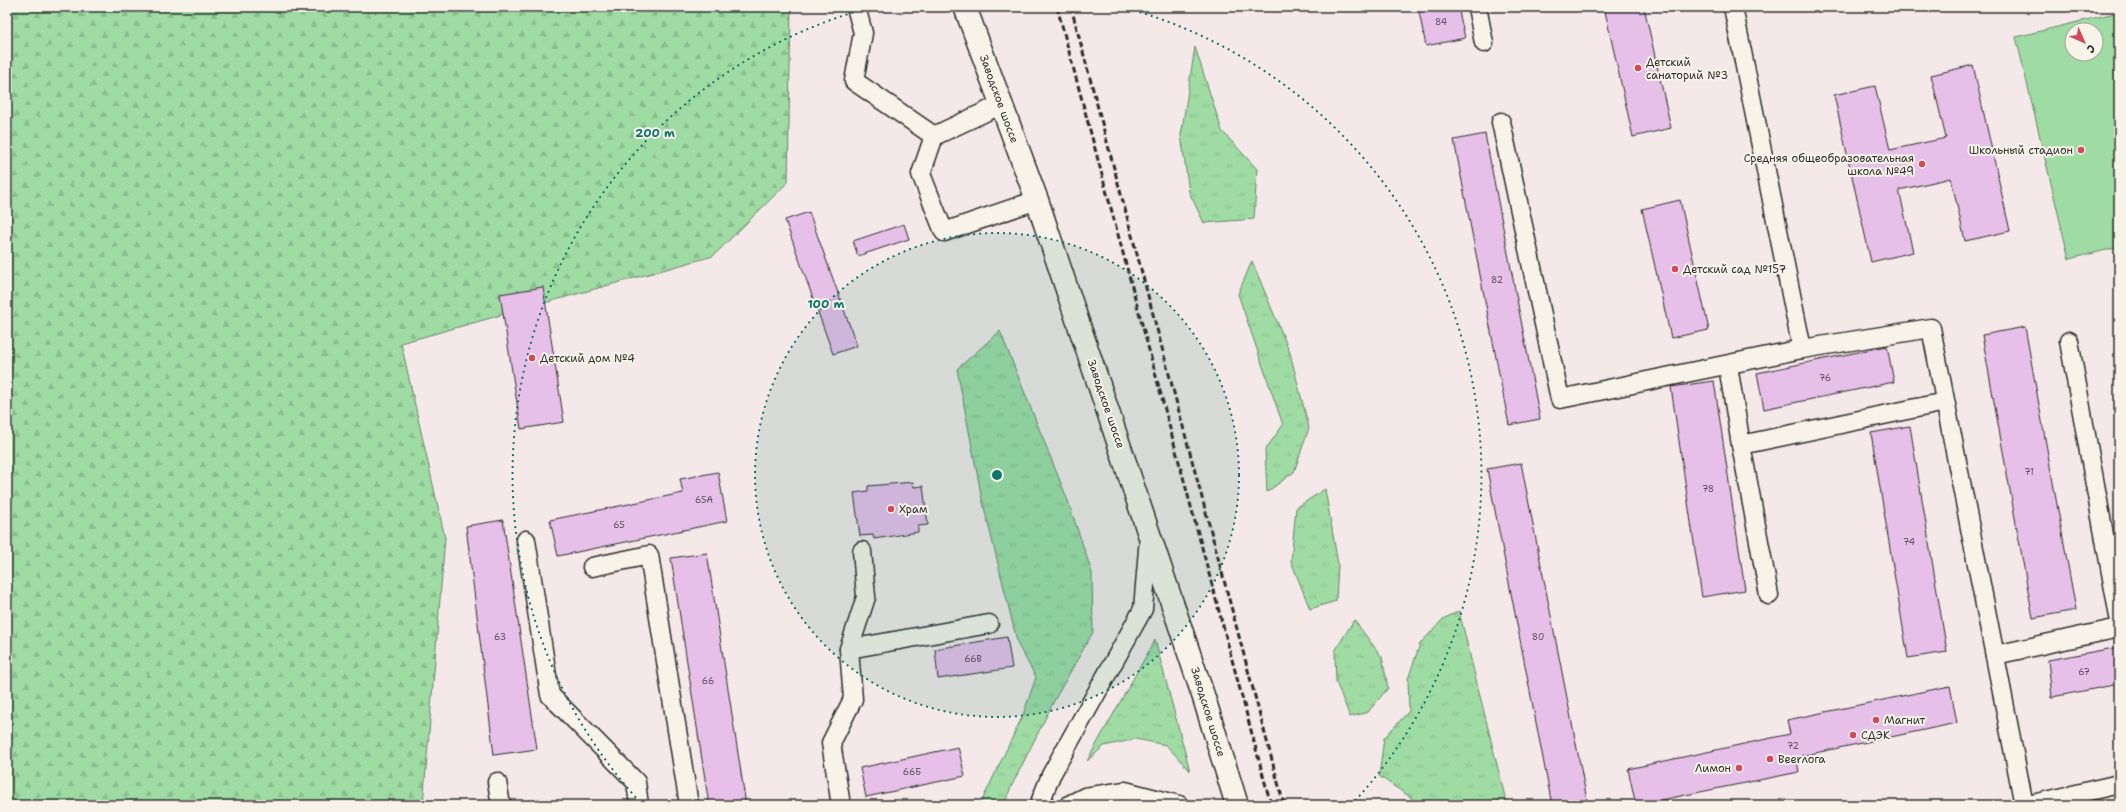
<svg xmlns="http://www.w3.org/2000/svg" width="2126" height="812" font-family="'Shantell Sans',sans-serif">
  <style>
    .grass { fill: url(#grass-tufts); stroke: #658468 }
    .forest { fill: url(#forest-firs); stroke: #658468 }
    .garden { fill: #9fdca4; stroke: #658468; fill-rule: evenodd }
    .building { fill: #e7c0ea; stroke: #2b2b2b }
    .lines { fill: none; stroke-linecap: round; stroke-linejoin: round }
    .minor-casing { stroke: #2b2b2b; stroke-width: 21 }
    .major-casing { stroke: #2b2b2b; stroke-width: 25 }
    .minor { stroke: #f7f3e8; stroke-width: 18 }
    .major { stroke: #f7f3e8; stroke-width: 22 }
    .rail { stroke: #2b2b2b; stroke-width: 3; stroke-dasharray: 6 3; stroke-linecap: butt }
    .ring { fill: none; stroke: #0f766e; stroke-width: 2; stroke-dasharray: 2 4 }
    .poi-dot { fill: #d1495b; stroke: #f7f3e8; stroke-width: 1.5 }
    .labels { text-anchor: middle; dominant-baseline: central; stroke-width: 4; stroke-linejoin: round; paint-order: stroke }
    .number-label { font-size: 9px; fill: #5a505b }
    .poi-label { font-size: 11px; fill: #2b2b2b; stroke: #f7f3e8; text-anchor: start }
    .street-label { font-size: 11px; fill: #2b2b2b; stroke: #f7f3e8 }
    .centre { fill: #0f766e; stroke: #f7f3e8; stroke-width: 2 }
    .ring-label { font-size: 12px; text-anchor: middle; font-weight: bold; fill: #0f766e; stroke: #f7f3e8; stroke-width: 4; stroke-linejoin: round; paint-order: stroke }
  </style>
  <defs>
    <pattern id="grass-tufts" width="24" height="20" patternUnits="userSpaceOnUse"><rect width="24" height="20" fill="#9fdca4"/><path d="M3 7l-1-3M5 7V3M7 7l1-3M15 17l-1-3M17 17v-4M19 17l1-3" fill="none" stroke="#89bd8d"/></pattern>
    <pattern id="forest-firs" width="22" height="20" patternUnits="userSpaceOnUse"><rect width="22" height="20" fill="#9fdca4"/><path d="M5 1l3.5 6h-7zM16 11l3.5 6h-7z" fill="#89bd8d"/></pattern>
  </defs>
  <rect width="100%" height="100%" fill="#f4e9e8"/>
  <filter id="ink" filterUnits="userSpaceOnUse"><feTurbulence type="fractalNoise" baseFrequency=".025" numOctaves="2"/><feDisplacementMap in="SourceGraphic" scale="8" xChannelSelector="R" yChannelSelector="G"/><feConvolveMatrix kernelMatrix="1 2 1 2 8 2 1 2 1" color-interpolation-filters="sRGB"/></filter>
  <g filter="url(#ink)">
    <g class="grass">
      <path d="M 1195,47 L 1222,131 L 1257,169 L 1254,219 L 1204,223 L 1189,192 L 1181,135 Z"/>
      <path d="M 1252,261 L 1290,353 L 1309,428 L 1294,472 L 1267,492 L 1265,450 L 1283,425 L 1238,294 Z"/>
      <path d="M 1000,331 L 1068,501 L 1092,573 L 1093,632 L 1055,699 L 1011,787 L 1004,805 L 980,805 L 1023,715 L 1036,677 L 1018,645 L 982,499 L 957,369 Z"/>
      <path d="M 1325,489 L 1338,564 L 1336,601 L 1310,609 L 1291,561 L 1296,508 Z"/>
      <path d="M 1459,611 L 1507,805 L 1411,805 L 1413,799 L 1379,776 L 1384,738 L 1409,711 L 1408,679 L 1420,644 L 1443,619 Z"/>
      <path d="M 1354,620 L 1382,657 L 1388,688 L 1368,712 L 1350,717 L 1336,682 L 1335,651 Z"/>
      <path d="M 1155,640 L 1190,771 L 1166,745 L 1136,739 L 1104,746 L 1087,761 Z"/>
    </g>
    <path class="forest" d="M 7,7 L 791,7 L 788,182 L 713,256 L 401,343 L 445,538 L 423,805 L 7,805 Z"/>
    <path class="garden" d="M 2119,12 L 2119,247 L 2069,259 L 2016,37 ZM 2072,30 L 2096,30 L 2096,54 L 2072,54 Z"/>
    <g class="building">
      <path d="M 1418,7 L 1458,7 L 1465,38 L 1426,46 Z"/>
      <path d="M 1604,7 L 1644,7 L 1671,128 L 1633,137 Z"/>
      <path d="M 1973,65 L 2010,231 L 1965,241 L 1951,178 L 1899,190 L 1913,252 L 1871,262 L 1834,95 L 1875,86 L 1890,150 L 1946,138 L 1931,75 Z"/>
      <path d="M 1485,134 L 1540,419 L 1509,425 L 1454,140 Z"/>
      <path d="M 1680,200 L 1709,330 L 1671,338 L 1642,209 Z"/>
      <path d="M 809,212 L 857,346 L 833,354 L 785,220 Z"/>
      <path d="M 904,224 L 909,239 L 858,256 L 853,241 Z"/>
      <path d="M 543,287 L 564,422 L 521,429 L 500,294 Z"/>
      <path d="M 2025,327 L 2076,610 L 2033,618 L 1982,335 Z"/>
      <path d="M 1887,346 L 1894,382 L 1764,409 L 1757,373 Z"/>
      <path d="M 1714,381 L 1745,590 L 1702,597 L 1671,387 Z"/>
      <path d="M 1910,426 L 1947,652 L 1908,658 L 1871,433 Z"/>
      <path d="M 1521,463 L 1588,805 L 1552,805 L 1487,469 Z"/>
      <path d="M 718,472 L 727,521 L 558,556 L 550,520 L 683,493 L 680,479 Z"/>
      <path d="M 913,482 L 914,487 L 923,486 L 928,525 L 918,526 L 918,532 L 874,539 L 873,535 L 860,536 L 854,493 L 868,491 L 868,486 Z"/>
      <path d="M 503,520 L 537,749 L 494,755 L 466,526 Z"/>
      <path d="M 707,553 L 746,805 L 709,805 L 671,558 Z"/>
      <path d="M 1007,637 L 1012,668 L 938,679 L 935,649 Z"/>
      <path d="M 2119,647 L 2119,684 L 2052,697 L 2048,660 Z"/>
      <path d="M 1950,686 L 1957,723 L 1796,757 L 1799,772 L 1636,805 L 1628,769 L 1790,734 L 1787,720 Z"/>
      <path d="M 958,747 L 965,776 L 866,797 L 860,768 Z"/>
    </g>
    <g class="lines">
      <defs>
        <g id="minor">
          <path d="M 856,7 L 863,33 L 854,81 L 934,136 L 921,174 L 944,232 L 1037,200"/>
          <path d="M 1477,7 L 1484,43"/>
          <path d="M 1733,7 L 1802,349"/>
          <path d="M 1501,122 L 1560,399 L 1802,349 L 1931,328 L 2024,805"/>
          <path d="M 934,136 L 1000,105"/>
          <path d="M 2069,341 L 2119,617"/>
          <path d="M 1728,366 L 1741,445"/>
          <path d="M 526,540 L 550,695 L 636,782 L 639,805"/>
          <path d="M 592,567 L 649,555 L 689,805"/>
          <path d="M 1769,595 L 1741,445 L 1945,402"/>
          <path d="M 849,649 L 989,624"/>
          <path d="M 1995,655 L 2119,628"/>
          <path d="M 497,782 L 501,805"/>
          <path d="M 841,805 L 831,743 L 853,699 L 849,649 L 866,597 L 862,551"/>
          <path d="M 1039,805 L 1051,775 L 1143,609 L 1149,538"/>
          <path d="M 1069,805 L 1085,797 L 1125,791 L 1179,805"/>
          <path d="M 2028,805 L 2119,784"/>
        </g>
        <path id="major" d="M 965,7 L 1037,200 L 1204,698 L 1237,805"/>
      </defs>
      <use href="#minor" class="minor-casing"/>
      <use href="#major" class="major-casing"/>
      <use href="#minor" class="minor"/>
      <use href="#major" class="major"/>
      <g class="rail">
        <path d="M 1057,7 L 1271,805"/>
        <path d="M 1071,7 L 1284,805"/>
      </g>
    </g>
  </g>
  <circle cx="997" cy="475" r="242" fill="#0f766e" fill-opacity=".12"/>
  <g class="ring">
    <circle cx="997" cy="475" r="242"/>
    <path d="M640 802A484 484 0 0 1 872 7M1122 7A484 484 0 0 1 1354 802"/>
  </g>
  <g class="poi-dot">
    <circle cx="1638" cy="68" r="4"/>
    <circle cx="2081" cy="150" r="4"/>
    <circle cx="1922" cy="164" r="4"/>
    <circle cx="1675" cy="269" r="4"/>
    <circle cx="532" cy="358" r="4"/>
    <circle cx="891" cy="509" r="4"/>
    <circle cx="1876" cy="720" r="4"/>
    <circle cx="1853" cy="735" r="4"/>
    <circle cx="1770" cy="759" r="4"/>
    <circle cx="1739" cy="768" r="4"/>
  </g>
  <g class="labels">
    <g class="number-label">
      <text x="1441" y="22">84</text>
      <text x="1497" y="280">82</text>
      <text x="1825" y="378">76</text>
      <text x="2029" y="472">71</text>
      <text x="1708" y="489">78</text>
      <text x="704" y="500">65А</text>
      <text x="619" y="525">65</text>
      <text x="1909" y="542">74</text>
      <text x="500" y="637">63</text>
      <text x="1538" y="637">80</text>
      <text x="973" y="659">66В</text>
      <text x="2084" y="672">67</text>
      <text x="708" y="681">66</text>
      <text x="1793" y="746">72</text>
      <text x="912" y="772">66Б</text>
    </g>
    <g class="poi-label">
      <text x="1646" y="62">Детский<tspan x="1646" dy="13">санаторий №3</tspan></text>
      <text x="2073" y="150" text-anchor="end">Школьный стадион</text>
      <text x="1914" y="158" text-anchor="end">Средняя общеобразовательная<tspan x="1914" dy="13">школа №49</tspan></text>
      <text x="1683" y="269">Детский сад №157</text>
      <text x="540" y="358">Детский дом №4</text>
      <text x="899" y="509">Храм</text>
      <text x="1884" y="720">Магнит</text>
      <text x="1861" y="735">СДЭК</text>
      <text x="1778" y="759">Beerлога</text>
      <text x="1731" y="768" text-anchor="end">Лимон</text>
    </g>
    <g class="street-label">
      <text transform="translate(999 99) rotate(70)">Заводское шоссе</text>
      <text transform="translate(1106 404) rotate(71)">Заводское шоссе</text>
      <text transform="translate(1208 712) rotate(73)">Заводское шоссе</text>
    </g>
  </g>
  <circle cx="997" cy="475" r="6" class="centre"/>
  <g class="ring-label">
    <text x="655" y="137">200 m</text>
    <text x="826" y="308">100 m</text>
  </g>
  <rect width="2126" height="812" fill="none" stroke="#f7f3e8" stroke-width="24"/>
  <rect x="12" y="12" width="2102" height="788" fill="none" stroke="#2b2b2b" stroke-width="1.5" filter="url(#ink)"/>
  <g transform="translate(2084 42) rotate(135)"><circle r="19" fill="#f7f3e8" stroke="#a5a39c"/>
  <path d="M0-3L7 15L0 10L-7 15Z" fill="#d1495b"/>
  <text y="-6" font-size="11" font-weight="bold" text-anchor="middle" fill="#2b2b2b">С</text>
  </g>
</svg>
